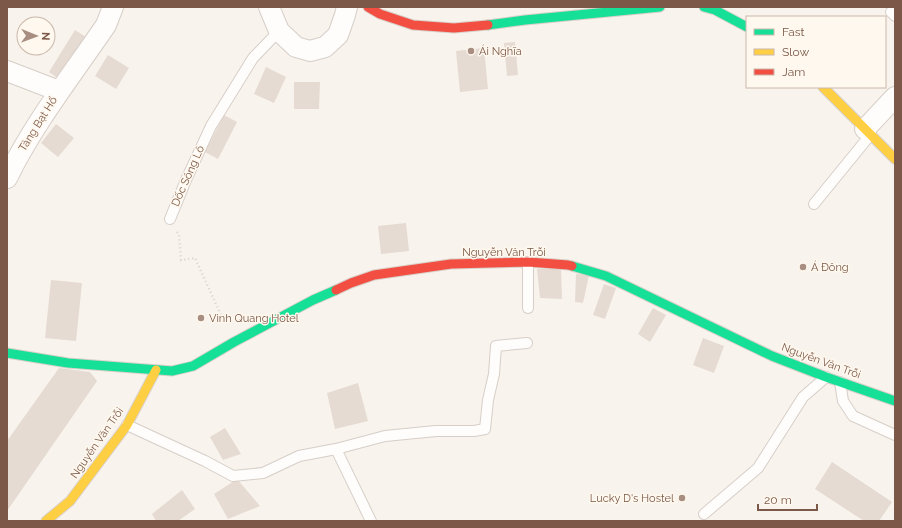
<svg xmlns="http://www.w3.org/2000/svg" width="902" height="528" font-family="Raleway,sans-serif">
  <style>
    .building { fill: #e5dbd3 }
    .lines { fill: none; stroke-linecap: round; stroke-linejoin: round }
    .lane-casing { stroke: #d7cec8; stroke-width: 12 }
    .street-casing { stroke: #d7cec8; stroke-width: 22 }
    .fast-casing { stroke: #d9d0c9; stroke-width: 11 }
    .slow-casing { stroke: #d9d0c9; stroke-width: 11 }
    .jam-casing { stroke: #d9d0c9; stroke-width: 11 }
    .path { stroke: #dcd2cd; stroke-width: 2.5; stroke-dasharray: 1 3; stroke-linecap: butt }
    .lane { stroke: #fefdfc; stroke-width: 10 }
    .street { stroke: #fefdfc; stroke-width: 20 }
    .fast { stroke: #16e098; stroke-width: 9 }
    .slow { stroke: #ffcf43; stroke-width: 9 }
    .jam { stroke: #f24e42; stroke-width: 9 }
    .poi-dot { fill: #a78e81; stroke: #fff8ee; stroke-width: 1.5 }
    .labels { text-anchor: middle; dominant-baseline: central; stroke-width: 3; stroke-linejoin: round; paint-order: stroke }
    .poi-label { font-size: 11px; fill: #7b5848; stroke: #fff8ee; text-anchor: start }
    .street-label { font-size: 11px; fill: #7b5848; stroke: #fff8ee }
  </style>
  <rect width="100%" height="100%" fill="#f8f3ec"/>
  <g class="building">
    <path d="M 75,30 L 86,37 L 59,79 L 49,72 Z"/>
    <path d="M 515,42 L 518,75 L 507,76 L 504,43 Z"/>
    <path d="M 484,48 L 488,89 L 460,92 L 456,51 Z"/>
    <path d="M 108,55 L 129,68 L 116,89 L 95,76 Z"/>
    <path d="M 266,67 L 286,77 L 274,103 L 254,94 Z"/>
    <path d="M 294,82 L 320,82 L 319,109 L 294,109 Z"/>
    <path d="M 224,115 L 237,122 L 218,159 L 205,152 Z"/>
    <path d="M 56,124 L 74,138 L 58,157 L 41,143 Z"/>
    <path d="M 406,223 L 409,251 L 381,254 L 378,226 Z"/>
    <path d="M 537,269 L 561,269 L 562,299 L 540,298 Z"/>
    <path d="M 576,274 L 589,275 L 583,303 L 575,302 Z"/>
    <path d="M 51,280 L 82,283 L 76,341 L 45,338 Z"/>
    <path d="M 604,284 L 616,288 L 605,319 L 593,315 Z"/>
    <path d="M 653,308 L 666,315 L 650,342 L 638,334 Z"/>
    <path d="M 703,338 L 724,346 L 714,373 L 693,365 Z"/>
    <path d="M 59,368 L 90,372 L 97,381 L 7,511 L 7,441 Z"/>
    <path d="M 358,383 L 368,421 L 335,429 L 327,393 Z"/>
    <path d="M 225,428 L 241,454 L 223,460 L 210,437 Z"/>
    <path d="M 832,462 L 892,502 L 879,521 L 864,521 L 815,489 Z"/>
    <path d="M 237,479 L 260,506 L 228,519 L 214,494 Z"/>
    <path d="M 182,490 L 195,509 L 178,521 L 156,521 L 152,514 Z"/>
  </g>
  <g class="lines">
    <defs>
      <g id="lane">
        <path d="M 891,12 L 895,16"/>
        <path d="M 814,204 L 871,134"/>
        <path d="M 170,219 L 186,180 L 211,126 L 253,58 L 279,31"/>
        <path d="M 528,262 L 528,308"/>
        <path d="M 840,382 L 843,401 L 853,416 L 895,435"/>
        <path d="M 127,425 L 205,461 L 233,476 L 263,473 L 299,456 L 336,449 L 385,436 L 436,431 L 474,431 L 485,429 L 488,400 L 494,374 L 496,346 L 527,343"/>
        <path d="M 336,449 L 371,521"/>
        <path d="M 704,514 L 758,468 L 803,397 L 826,377"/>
      </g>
      <g id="street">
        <path d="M 269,7 L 279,31 L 296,47 L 310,51 L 325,47 L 338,35 L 345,15 L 347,7"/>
        <path d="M 7,71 L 59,91"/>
        <path d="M 865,129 L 895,97"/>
        <path d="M 7,178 C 34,123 72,75 106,25 L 113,7"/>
      </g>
      <g id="fast">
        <path d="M 704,7 L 715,10 L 747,27"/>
        <path d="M 488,25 L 525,20 L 660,7"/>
        <path d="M 572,266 L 606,276 L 772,356 L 826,377 L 895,401"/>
        <path d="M 7,353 L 68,363 L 172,371 L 193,366 L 234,342 L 313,300 L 336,290"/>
      </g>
      <g id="slow">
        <path d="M 823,87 L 895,159"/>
        <path d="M 46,521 L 70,501 L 127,425 L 156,370"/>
      </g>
      <g id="jam">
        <path d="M 368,7 L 380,14 L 413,25 L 454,28 L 488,25"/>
        <path d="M 336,290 L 351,283 L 374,275 L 451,264 L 528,262 L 568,265 L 572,266"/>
      </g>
    </defs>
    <use href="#lane" class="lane-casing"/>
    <use href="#street" class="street-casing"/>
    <use href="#fast" class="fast-casing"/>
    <use href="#slow" class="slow-casing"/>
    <use href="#jam" class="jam-casing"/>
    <path class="path" d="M 177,232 L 179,235 L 181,260 L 195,258 L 225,324"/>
    <use href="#lane" class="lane"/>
    <use href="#street" class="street"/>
    <use href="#fast" class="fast"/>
    <use href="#slow" class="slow"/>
    <use href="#jam" class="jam"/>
  </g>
  <g class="poi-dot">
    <circle cx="471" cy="51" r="4"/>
    <circle cx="803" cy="267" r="4"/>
    <circle cx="201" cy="318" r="4"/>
    <circle cx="682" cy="498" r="4"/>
  </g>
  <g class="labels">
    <g class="poi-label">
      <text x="479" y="51">Ái Nghĩa</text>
      <text x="811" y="267">Á Đông</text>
      <text x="209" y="318">Vinh Quang Hotel</text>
      <text x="674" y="498" text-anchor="end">Lucky D's Hostel</text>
    </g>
    <g class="street-label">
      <text transform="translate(38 124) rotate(-58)">Tăng Bạt Hổ</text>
      <text transform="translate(188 176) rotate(-66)">Dốc Sông Lô</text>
      <text x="504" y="252">Nguyễn Văn Trỗi</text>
      <text transform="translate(821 361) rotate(20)">Nguyễn Văn Trỗi</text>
      <text transform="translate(97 443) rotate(-55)">Nguyễn Văn Trỗi</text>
    </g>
  </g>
  <rect width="902" height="528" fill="none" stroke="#7b5848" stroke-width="16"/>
  <rect x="746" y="16" width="140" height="72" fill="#fff8ee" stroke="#cab8ac"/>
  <rect x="754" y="29" width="20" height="6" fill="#16e098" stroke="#cab8ac"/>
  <text x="782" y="36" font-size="12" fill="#7b5848">Fast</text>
  <rect x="754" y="49" width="20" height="6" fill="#ffcf43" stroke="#cab8ac"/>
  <text x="782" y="56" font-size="12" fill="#7b5848">Slow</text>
  <rect x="754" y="69" width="20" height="6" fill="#f24e42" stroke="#cab8ac"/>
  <text x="782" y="76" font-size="12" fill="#7b5848">Jam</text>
  <g transform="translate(36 36) rotate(91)"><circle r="19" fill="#fff8ee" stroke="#cab8ac"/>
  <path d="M0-3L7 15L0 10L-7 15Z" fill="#a78e81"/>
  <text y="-6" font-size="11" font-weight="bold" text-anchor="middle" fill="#7b5848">N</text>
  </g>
  <path d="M758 504v6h59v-6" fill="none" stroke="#7b5848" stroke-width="2"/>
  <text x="764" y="504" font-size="12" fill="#7b5848" stroke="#fff8ee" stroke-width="3" paint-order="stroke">20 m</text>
</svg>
